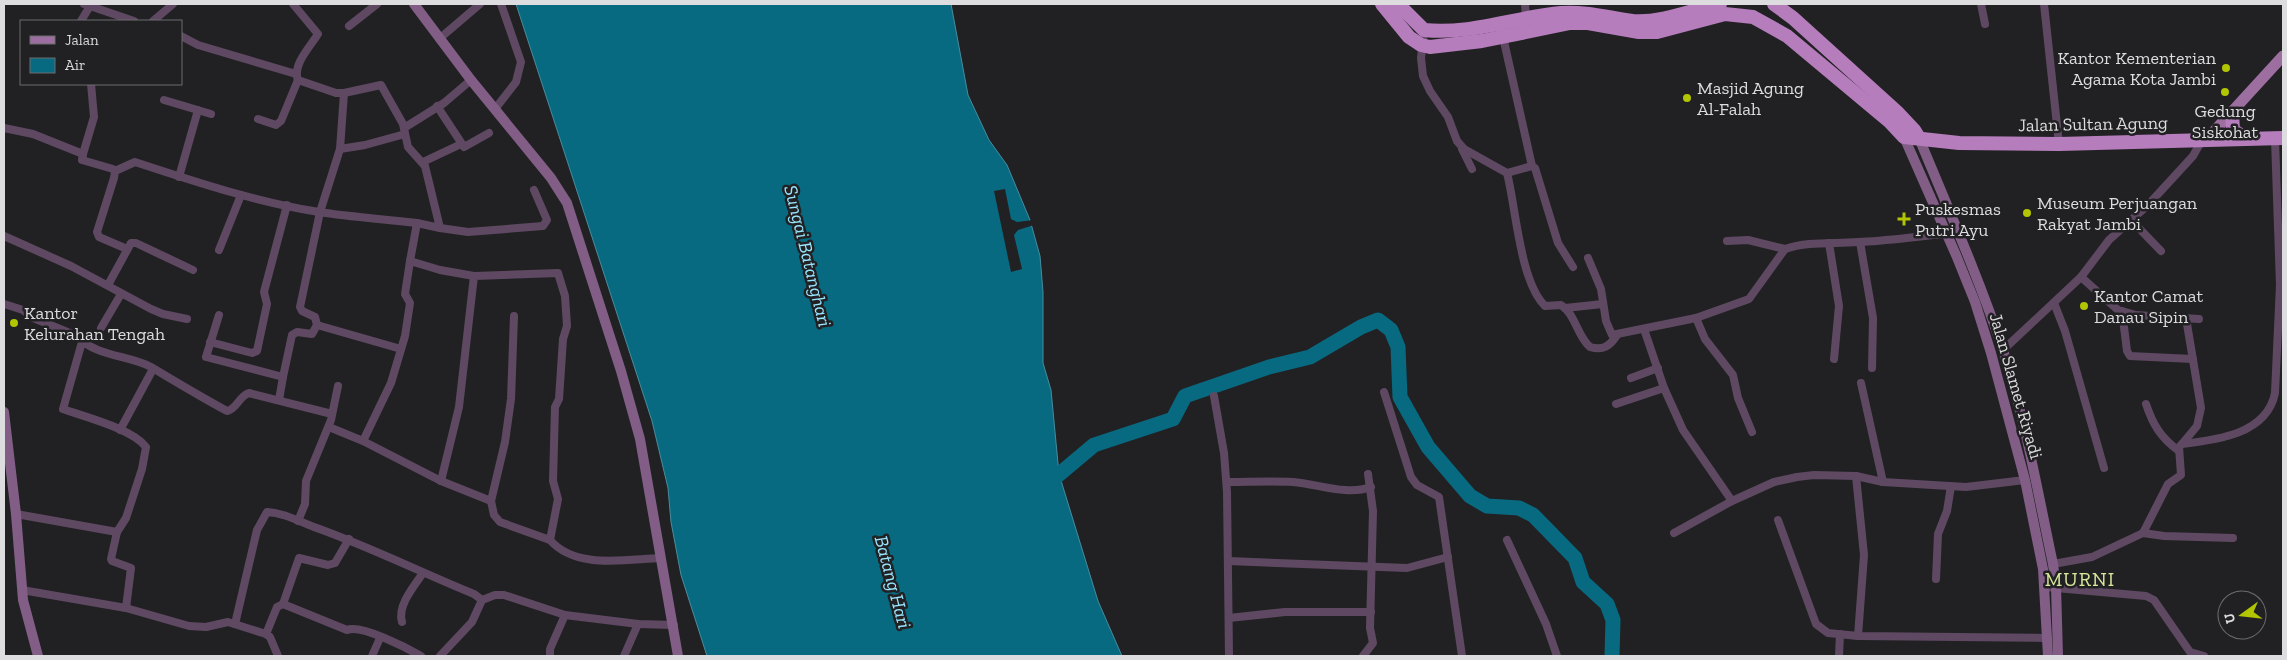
<svg xmlns="http://www.w3.org/2000/svg" width="2287" height="660" font-family="'Zilla Slab',serif">
  <style>
    .water { fill: #086a81; stroke: #488c9d }
    .pier { fill: #212124 }
    .lines { fill: none; stroke-linecap: round; stroke-linejoin: round }
    .river { stroke: #086a81; stroke-width: 15 }
    .street { stroke: #5f4962; stroke-width: 8 }
    .secondary { stroke: #825e86; stroke-width: 10 }
    .primary { stroke: #9d6fa1; stroke-width: 11 }
    .highway { stroke: #b57dbb; stroke-width: 14 }
    .poi-dot { fill: #b1c500; stroke: #212124; stroke-width: 2 }
    .labels { text-anchor: middle; dominant-baseline: central; stroke-width: 5; stroke-linejoin: round; paint-order: stroke }
    .poi-label { font-size: 18px; fill: #dddddf; stroke: #212124; text-anchor: start }
    .street-label { font-size: 18px; fill: #dddddf; stroke: #212124 }
    .water-label { font-size: 19px; font-style: italic; fill: #99e6ff; stroke: #212124 }
    .quarter-label { font-size: 20px; letter-spacing: 1px; fill: #d9e79a; stroke: #212124 }
  </style>
  <rect width="100%" height="100%" fill="#212124"/>
  <path class="water" d="M 516,4 L 951,4 L 968,95 L 989,140 L 1007,165 L 1030,220 L 1040,256 L 1043,292 L 1043,363 L 1051,390 L 1059,474 L 1098,601 L 1122,656 L 707,656 L 681,575 L 671,522 L 668,488 L 652,421 Z"/>
  <path class="pier" d="M 1005,189 L 1011,219 L 1017,222 L 1033,220 L 1034,225 L 1018,230 L 1014,235 L 1022,269 L 1011,272 L 994,191 Z"/>
  <g class="lines">
    <path class="river" d="M 1044,487 L 1094,445 L 1173,419 L 1185,396 L 1269,367 L 1310,357 L 1361,327 L 1378,320 L 1391,330 L 1398,347 L 1400,397 L 1428,447 L 1470,496 L 1487,506 L 1519,508 L 1533,515 L 1575,558 L 1583,582 L 1607,604 L 1613,620 L 1612,656"/>
    <g class="street">
      <path d="M 84,4 L 134,21"/>
      <path d="M 293,4 L 318,34 C 310,47 292,65 298,80 L 336,93 L 344,93"/>
      <path d="M 1525,4 L 1526,18"/>
      <path d="M 1981,4 L 1985,24"/>
      <path d="M 2044,4 L 2059,144"/>
      <path d="M 81,21 L 90,6"/>
      <path d="M 153,21 L 173,4"/>
      <path d="M 349,26 L 377,4"/>
      <path d="M 1424,30 L 1421,58 L 1423,76 L 1430,91 L 1448,117 L 1457,141 L 1464,149 L 1507,173 C 1516,208 1520,282 1545,306 L 1561,305 C 1576,315 1577,336 1590,347 C 1603,351 1610,346 1617,335"/>
      <path d="M 181,36 L 198,45 L 296,74"/>
      <path d="M 1503,37 L 1532,166 L 1535,168 L 1558,243 L 1573,267"/>
      <path d="M 439,39 L 480,4"/>
      <path d="M 164,100 L 211,114"/>
      <path d="M 437,106 L 464,147 L 489,133"/>
      <path d="M 495,109 L 516,82 L 521,62 L 501,4"/>
      <path d="M 258,119 L 276,125 L 281,121 L 298,80"/>
      <path d="M 4,128 L 33,134 L 83,154 L 82,160 L 113,169 L 115,171 L 114,178 L 97,232 L 99,237 L 127,249"/>
      <path d="M 404,128 L 444,103 L 471,80"/>
      <path d="M 340,149 L 365,145 L 405,134"/>
      <path d="M 1462,149 L 1472,169"/>
      <path d="M 83,154 L 94,117 L 91,84"/>
      <path d="M 423,162 L 461,144"/>
      <path d="M 115,171 L 135,162 C 196,182 256,202 319,212 C 351,217 384,219 417,223"/>
      <path d="M 1507,173 L 1532,166"/>
      <path d="M 179,177 L 198,110"/>
      <path d="M 2132,221 L 2161,251"/>
      <path d="M 440,228 L 468,232 L 543,226 L 547,220 L 534,190"/>
      <path d="M 4,236 L 71,266 L 151,309 L 163,314 L 187,319"/>
      <path d="M 1727,241 L 1748,240 L 1785,249"/>
      <path d="M 1860,242 L 1873,318 L 1872,368"/>
      <path d="M 1829,243 L 1839,306 L 1834,359"/>
      <path d="M 219,250 L 241,195"/>
      <path d="M 1588,258 L 1601,289 L 1606,321 L 1612,335 L 1696,318 L 1749,299 L 1785,249 C 1808,241 1834,244 1858,242 C 1888,241 1917,236 1947,234"/>
      <path d="M 2081,277 L 2118,310 L 2136,315 L 2199,319"/>
      <path d="M 108,285 L 131,243 L 136,243 L 193,270"/>
      <path d="M 2054,303 L 2065,331 L 2104,468"/>
      <path d="M 4,304 L 23,310 L 31,317 L 77,336 C 96,357 129,355 151,367 C 176,382 201,397 227,411 C 237,409 239,396 249,393 L 332,414"/>
      <path d="M 1565,308 L 1603,304"/>
      <path d="M 2122,311 L 2127,351 L 2130,356 L 2193,359"/>
      <path d="M 219,315 L 206,357 L 283,377 L 279,400"/>
      <path d="M 1696,318 L 1705,339 L 1733,375 L 1738,398 L 1752,432"/>
      <path d="M 317,325 L 401,349"/>
      <path d="M 101,328 L 121,294"/>
      <path d="M 1644,329 L 1664,388 L 1683,430 L 1732,501"/>
      <path d="M 82,342 L 63,409 C 85,417 133,429 146,447 L 142,469 L 126,518 L 117,532 L 111,559 L 112,561 L 131,568 L 126,608"/>
      <path d="M 210,342 L 252,353 L 257,351 L 267,304 L 264,292 L 287,205"/>
      <path d="M 2003,350 L 2081,277 L 2109,240 L 2148,205 L 2193,156 L 2202,140"/>
      <path d="M 283,377 L 292,335 L 297,332 L 312,334 L 317,325 L 315,317 L 302,311 L 300,307 L 320,212 L 340,149 L 344,93 L 381,85 L 403,124 L 408,147 L 425,166 L 440,228 L 417,223 L 410,261"/>
      <path d="M 1631,378 L 1658,368"/>
      <path d="M 1861,383 L 1883,482"/>
      <path d="M 1384,392 L 1411,477 L 1417,485 L 1439,497 L 1462,656"/>
      <path d="M 1214,396 L 1224,453 L 1227,492 L 1229,656"/>
      <path d="M 1616,404 L 1664,388"/>
      <path d="M 2146,404 C 2153,425 2161,438 2179,451"/>
      <path d="M 329,427 L 363,441 L 441,481 L 491,501 L 494,515 L 500,522 L 550,540 C 576,570 627,559 661,558"/>
      <path d="M 120,430 L 153,369"/>
      <path d="M 363,441 L 391,383 L 405,336 L 410,303 L 405,294 L 410,261 L 440,270 L 474,276"/>
      <path d="M 2182,444 L 2197,426 L 2201,408 L 2186,318"/>
      <path d="M 1856,476 L 1864,555 L 1858,636"/>
      <path d="M 441,481 L 459,407 L 474,276 L 558,273 L 565,296 L 567,326 L 563,339 L 559,399 L 555,407 L 553,481 L 558,499 L 550,540"/>
      <path d="M 1227,482 C 1249,482 1271,481 1293,482 C 1318,484 1347,496 1371,487"/>
      <path d="M 491,501 L 505,442 L 511,399 L 514,316"/>
      <path d="M 16,514 L 117,532"/>
      <path d="M 1778,520 L 1816,624 L 1828,633 L 1858,636 L 2047,638"/>
      <path d="M 298,521 L 305,504 L 306,481 L 331,420 L 338,386"/>
      <path d="M 1674,533 L 1732,501 L 1774,482 L 1797,477 L 1814,475 L 1856,476 L 1883,482 L 1966,487 L 2025,480"/>
      <path d="M 2143,533 L 2164,536 L 2233,538"/>
      <path d="M 1507,540 L 1546,624 L 1557,656"/>
      <path d="M 1228,561 L 1407,568 L 1448,557"/>
      <path d="M 2053,564 L 2092,557 L 2143,533 L 2168,484 L 2181,475 L 2179,447 L 2182,444 C 2217,440 2267,434 2275,393 L 2280,285 L 2275,139"/>
      <path d="M 1936,579 L 1938,534 L 1947,511 L 1951,486"/>
      <path d="M 2045,587 L 2146,596 L 2154,600 L 2190,652 L 2204,656"/>
      <path d="M 22,590 L 126,608 L 189,626 L 206,627 L 228,622 L 266,634 L 270,637 L 278,656"/>
      <path d="M 283,604 L 299,558 L 328,565 L 335,563 L 349,539"/>
      <path d="M 1229,618 L 1285,612 L 1371,612"/>
      <path d="M 402,622 C 397,606 414,586 423,573"/>
      <path d="M 235,624 L 257,530 L 267,512 C 284,513 298,521 314,527 C 368,546 420,572 474,594 L 482,600"/>
      <path d="M 266,634 L 277,607 L 283,604 L 347,630 C 361,624 407,648 421,656"/>
      <path d="M 372,656 L 380,638"/>
      <path d="M 440,656 L 472,622 L 482,600 L 495,595 L 504,595 L 565,615 L 638,624 L 674,625"/>
      <path d="M 550,656 L 550,649 L 565,615"/>
      <path d="M 624,656 L 638,624"/>
      <path d="M 1363,656 L 1373,643 L 1370,628 L 1373,511 L 1368,474"/>
      <path d="M 1839,656 L 1840,634"/>
    </g>
    <g class="secondary">
      <path d="M 414,4 L 471,80 L 551,178 L 567,203 L 621,371 L 640,439 L 678,656"/>
      <path d="M 1904,137 L 1956,255 L 1975,302 L 1991,353 L 2025,480 L 2043,569 L 2048,656"/>
      <path d="M 1919,138 C 1948,208 1979,278 2003,350 C 2025,419 2038,493 2053,564 L 2056,587 L 2058,656"/>
      <path d="M 4,412 L 16,514 L 23,600 L 38,656"/>
    </g>
    <path class="primary" d="M 2207,139 L 2283,56"/>
    <g class="highway">
      <path d="M 1382,4 L 1409,37 L 1421,45 L 1430,47 L 1482,41 L 1570,23 L 1588,23 L 1639,32 L 1657,32 L 1725,14 L 1753,17 L 1787,36 L 1890,122 L 1904,137 L 1959,143 L 2059,144 L 2283,138"/>
      <path d="M 1398,4 L 1424,30 C 1471,35 1515,17 1561,13 C 1586,11 1609,18 1633,21 C 1662,23 1692,10 1720,4"/>
      <path d="M 1774,4 L 1793,18 L 1898,113 L 1914,130 L 1919,138"/>
      <path d="M 2232,114 L 2233,130 L 2246,139"/>
    </g>
  </g>
  <g class="poi-dot">
    <circle cx="2226" cy="68" r="5"/>
    <circle cx="2225" cy="92" r="5"/>
    <circle cx="1687" cy="98" r="5"/>
    <circle cx="2027" cy="213" r="5"/>
    <path d="M1901.5 211.5h5v5h5v5h-5v5h-5v-5h-5v-5h5z"/>
    <circle cx="2084" cy="306" r="5"/>
    <circle cx="14" cy="323" r="5"/>
  </g>
  <g class="labels">
    <g class="poi-label">
      <text x="2216" y="58" text-anchor="end">Kantor Kementerian<tspan x="2216" dy="21">Agama Kota Jambi</tspan></text>
      <text x="1697" y="88">Masjid Agung<tspan x="1697" dy="21">Al-Falah</tspan></text>
      <text x="2225" y="111" text-anchor="middle">Gedung<tspan x="2225" dy="21">Siskohat</tspan></text>
      <text x="2037" y="203">Museum Perjuangan<tspan x="2037" dy="21">Rakyat Jambi</tspan></text>
      <text x="1915" y="209">Puskesmas<tspan x="1915" dy="21">Putri Ayu</tspan></text>
      <text x="2094" y="296">Kantor Camat<tspan x="2094" dy="21">Danau Sipin</tspan></text>
      <text x="24" y="313">Kantor<tspan x="24" dy="21">Kelurahan Tengah</tspan></text>
    </g>
    <g class="street-label">
      <text transform="translate(2093 124) rotate(-1)">Jalan Sultan Agung</text>
      <text transform="translate(2016 386) rotate(74)">Jalan Slamet Riyadi</text>
    </g>
    <g class="water-label">
      <text transform="translate(808 256) rotate(76)">Sungai Batanghari</text>
      <text transform="translate(893 582) rotate(75)">Batang Hari</text>
    </g>
    <g class="quarter-label">
      <text x="2080" y="579">MURNI</text>
    </g>
  </g>
  <rect width="2287" height="660" fill="none" stroke="#dddddf" stroke-width="10"/>
  <rect x="20" y="20" width="162" height="65" fill="#212124" stroke="#6c6c6f"/>
  <rect x="30" y="36" width="25" height="8" fill="#9d6fa1" stroke="#6c6c6f"/>
  <text x="65" y="45" font-size="15" fill="#dddddf">Jalan</text>
  <rect x="30" y="58" width="25" height="15" fill="#086a81" stroke="#6c6c6f"/>
  <text x="65" y="70" font-size="15" fill="#dddddf">Air</text>
  <g transform="translate(2242 615) rotate(255)"><circle r="24" fill="#212124" stroke="#6c6c6f"/>
  <path d="M0-4L9 19L0 12L-9 19Z" fill="#b1c500"/>
  <text y="-8" font-size="14" font-weight="bold" text-anchor="middle" fill="#dddddf">U</text>
  </g>
</svg>
